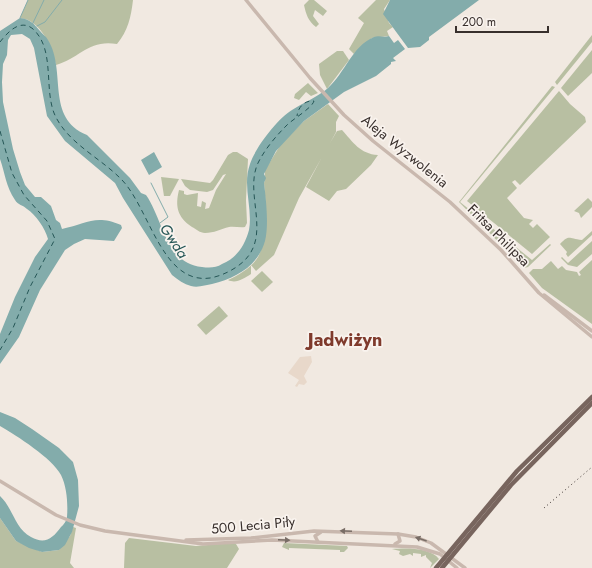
<svg xmlns="http://www.w3.org/2000/svg" width="592" height="568" font-family="Jost,sans-serif">
  <style>
    .green { fill: #b8bfa2 }
    .plaza { fill: #e8d8ca }
    .water { fill: #83acab }
    .lines { fill: none; stroke-linecap: round; stroke-linejoin: round }
    .stream { stroke: #83acab; stroke-width: 1 }
    .ferry { stroke: #255656; stroke-width: 1; stroke-dasharray: 5 4; stroke-linecap: butt }
    .minor { stroke: #c9b8ae; stroke-width: 3.5 }
    .major { stroke: #78655e; stroke-width: 4.5 }
    .rail { stroke: #382f2c; stroke-width: 1; stroke-dasharray: 1 3; stroke-linecap: butt }
    .oneway { fill: #796d66 }
    .labels { text-anchor: middle; dominant-baseline: central; stroke-width: 3.5; stroke-linejoin: round; paint-order: stroke }
    .street-label { font-size: 14px; fill: #382f2c; stroke: #f9f3ee }
    .water-label { font-size: 15px; font-style: italic; fill: #255656; stroke: #f9f3ee }
    .district-label { font-size: 18px; font-weight: bold; fill: #7f3a2c; stroke: #f9f3ee }
  </style>
  <rect width="100%" height="100%" fill="#f1e9e1"/>
  <g class="green">
    <path d="M 28,0 L 133,0 C 131,17 128,31 117,44 C 89,39 80,58 56,65 C 52,47 41,20 20,18 Z"/>
    <path d="M 309,0 L 314,0 L 327,11 L 323,16 L 315,10 L 313,16 L 319,24 L 316,27 C 308,21 306,14 304,5 Z"/>
    <path d="M 376,0 L 390,0 L 384,9 L 389,23 L 393,27 L 387,31 L 389,36 L 372,38 L 354,54 L 349,49 L 364,23 L 358,18 Z"/>
    <path d="M 592,35 L 592,42 L 557,85 L 555,82 Z"/>
    <path d="M 592,50 L 592,73 L 568,96 L 561,88 Z"/>
    <path d="M 337,51 L 343,51 L 349,60 L 327,89 L 320,75 L 319,64 Z"/>
    <path d="M 308,83 L 318,93 L 311,96 L 306,92 L 299,100 L 294,98 L 295,94 Z"/>
    <path d="M 552,86 L 555,87 L 460,202 L 532,260 L 550,244 L 551,245 L 528,267 L 524,268 L 459,202 Z"/>
    <path d="M 559,91 L 570,104 L 585,117 L 586,122 L 520,185 L 515,180 L 512,182 L 517,188 L 507,198 L 524,218 L 533,220 L 529,224 L 533,228 L 537,224 L 550,237 L 532,254 L 467,201 Z"/>
    <path d="M 328,104 L 339,116 L 336,122 L 336,132 L 330,143 L 337,131 L 342,130 C 353,142 360,154 378,155 L 371,165 L 346,189 L 337,191 L 329,201 L 306,187 L 322,157 L 299,198 L 274,255 L 256,271 L 251,265 L 251,274 C 243,279 236,284 228,280 C 239,275 252,267 258,257 C 268,239 266,203 264,183 L 265,180 L 265,170 L 281,144 L 304,121 Z"/>
    <path d="M 233,152 L 237,152 L 248,159 L 246,200 L 247,223 L 245,227 C 240,228 234,226 229,227 C 221,229 214,233 205,233 C 200,233 196,229 192,227 C 177,217 175,206 179,190 L 184,191 L 184,194 L 187,195 L 198,193 L 197,206 L 201,207 L 202,201 L 206,203 L 205,209 L 209,208 L 216,190 L 226,174 L 223,175 L 213,190 L 207,192 L 190,190 L 185,186 L 181,179 L 210,183 L 213,180 L 228,155 Z"/>
    <path d="M 161,177 L 179,179 L 170,196 L 164,196 Z"/>
    <path d="M 588,198 L 592,202 L 592,207 L 581,218 L 579,213 L 574,211 Z"/>
    <path d="M 592,231 L 592,235 L 568,257 L 566,254 L 567,252 L 560,244 C 570,234 568,239 582,240 Z"/>
    <path d="M 592,241 L 592,254 L 577,267 L 568,265 L 561,258 L 562,257 L 568,263 Z"/>
    <path d="M 592,260 L 592,324 L 542,288 L 529,273 L 533,269 L 542,269 L 551,261 L 558,269 L 562,266 L 566,270 L 577,272 L 579,276 L 581,275 L 579,272 Z"/>
    <path d="M 262,271 L 273,282 L 262,292 L 251,281 Z"/>
    <path d="M 219,306 L 228,316 L 206,335 L 197,325 Z"/>
    <path d="M 0,518 L 16,541 L 42,552 L 59,550 L 70,536 L 73,527 L 76,528 L 70,563 L 74,568 L 0,568 Z"/>
    <path d="M 129,538 L 196,546 L 232,543 L 236,544 L 239,549 L 227,568 L 124,568 L 125,543 Z"/>
    <path d="M 284,543 L 347,546 L 348,548 L 344,552 L 340,552 L 340,550 L 289,548 L 289,550 L 282,547 Z"/>
    <path d="M 392,549 C 405,548 430,547 439,559 L 430,568 L 432,563 L 426,557 L 426,555 L 421,557 L 421,554 L 413,553 L 413,556 L 410,554 L 403,556 L 399,554 L 400,551 Z"/>
  </g>
  <path class="plaza" d="M 311,356 L 312,362 L 304,376 L 307,382 L 304,385 L 299,384 L 297,387 L 295,386 L 299,380 L 288,373 L 300,357 Z"/>
  <g class="water">
    <path d="M 390,0 L 479,0 L 429,37 L 429,40 L 420,47 L 408,48 L 383,14 Z"/>
    <path d="M 20,18 C 30,19 34,24 40,31 C 42,34 46,36 48,40 C 67,71 45,118 87,135 L 130,178 L 141,193 L 146,195 C 163,219 166,264 202,267 C 209,268 216,268 222,264 C 237,258 245,245 249,230 C 253,208 242,186 250,164 C 255,148 278,118 292,110 C 304,102 318,97 328,88 C 345,73 352,46 374,37 C 379,35 384,38 389,36 L 394,43 L 398,40 L 405,49 L 393,58 L 396,61 L 391,62 L 391,64 L 376,76 L 344,92 L 304,121 L 276,151 L 264,174 L 266,178 L 264,183 C 266,199 269,225 265,241 C 258,266 236,278 212,284 C 206,285 198,288 191,286 C 184,284 178,280 172,275 L 123,198 L 115,183 L 65,141 L 47,116 L 34,48 L 30,39 L 22,34 L 11,35 L 8,40 L 7,55 L 3,64 L 2,82 L 3,102 L 13,149 L 20,172 L 25,185 L 35,197 L 41,197 L 51,206 L 56,220 L 60,223 L 62,229 C 86,224 95,214 121,225 L 122,228 L 114,241 L 85,239 L 74,244 L 65,250 L 40,290 L 19,337 L 0,364 L 0,334 L 15,297 L 35,257 L 48,239 C 45,228 36,215 27,209 C 23,205 18,205 15,200 C 6,187 5,173 0,159 L 0,31 Z"/>
    <path d="M 154,152 L 162,167 L 149,175 L 141,160 Z"/>
    <path d="M 0,412 L 15,418 L 32,429 L 59,448 L 73,462 L 78,480 L 79,506 L 72,532 L 65,545 L 59,550 L 42,552 L 29,548 L 16,541 L 0,518 L 0,496 C 13,508 15,529 31,537 C 45,545 53,538 61,527 C 64,524 66,522 67,517 C 68,504 67,487 61,475 C 52,458 17,436 0,426 Z"/>
  </g>
  <g class="lines">
    <g class="stream">
      <path d="M 20,18 L 28,0"/>
      <path d="M 32,25 L 44,0"/>
      <path d="M 37,26 L 45,22 L 62,0"/>
      <path d="M 151,183 L 168,217 L 160,223"/>
    </g>
    <g class="ferry">
      <path d="M 0,42 C 7,33 20,18 33,29 C 55,49 44,87 54,113 C 66,142 99,157 120,178 C 149,205 161,285 210,278 C 222,276 236,269 245,260 C 271,233 244,193 258,163 C 265,149 276,136 287,125 C 293,119 312,108 314,101 C 305,100 298,107 297,116"/>
      <path d="M 0,131 L 12,173 L 24,195 L 47,221 L 55,239 L 30,287 L 13,328 L 0,350"/>
    </g>
    <g class="minor">
      <path d="M 246,0 L 310,78 L 344,115 L 373,141 L 450,202 L 501,250 L 539,293 L 592,337"/>
      <path d="M 544,295 L 592,331"/>
      <path d="M 0,481 L 56,515 L 80,525 L 105,531 L 203,544 L 272,540 L 417,547 L 440,554 L 457,568"/>
      <path d="M 186,540 L 251,538 L 314,531 L 398,534 L 416,537 L 431,543 L 465,568"/>
      <path d="M 318,542 L 315,536 L 321,532"/>
      <path d="M 395,544 L 400,541 L 398,534"/>
    </g>
    <g class="major">
      <path d="M 436,568 L 517,471 L 592,397"/>
      <path d="M 442,568 L 511,485 L 592,403"/>
    </g>
    <path class="rail" d="M 544,508 L 592,467"/>
  </g>
  <defs><path id="oneway-solid" d="M-6-.8H1V-3.2L6.5 0L1 3.2V.8H-6Z"/></defs>
  <g class="oneway">
    <use href="#oneway-solid" transform="translate(346 531) rotate(-177)"/>
    <use href="#oneway-solid" transform="translate(421 539) rotate(-161)"/>
    <use href="#oneway-solid" transform="translate(284 540) rotate(2)"/>
  </g>
  <g class="labels">
    <g class="street-label">
      <text transform="translate(405 151) rotate(39)">Aleja Wyzwolenia</text>
      <text transform="translate(499 235) rotate(45)">Fritsa Philipsa</text>
      <text transform="translate(253 525) rotate(-5)">500 Lecia Piły</text>
    </g>
    <g class="water-label">
      <text transform="translate(174 241) rotate(56)">Gwda</text>
    </g>
    <g class="district-label">
      <text x="345" y="340">Jadwiżyn</text>
    </g>
  </g>
  <path d="M456 26v6h92v-6" fill="none" stroke="#382f2c" stroke-width="2"/>
  <text x="462" y="26" font-size="12" fill="#382f2c" stroke="#f9f3ee" stroke-width="3" paint-order="stroke">200 m</text>
</svg>
